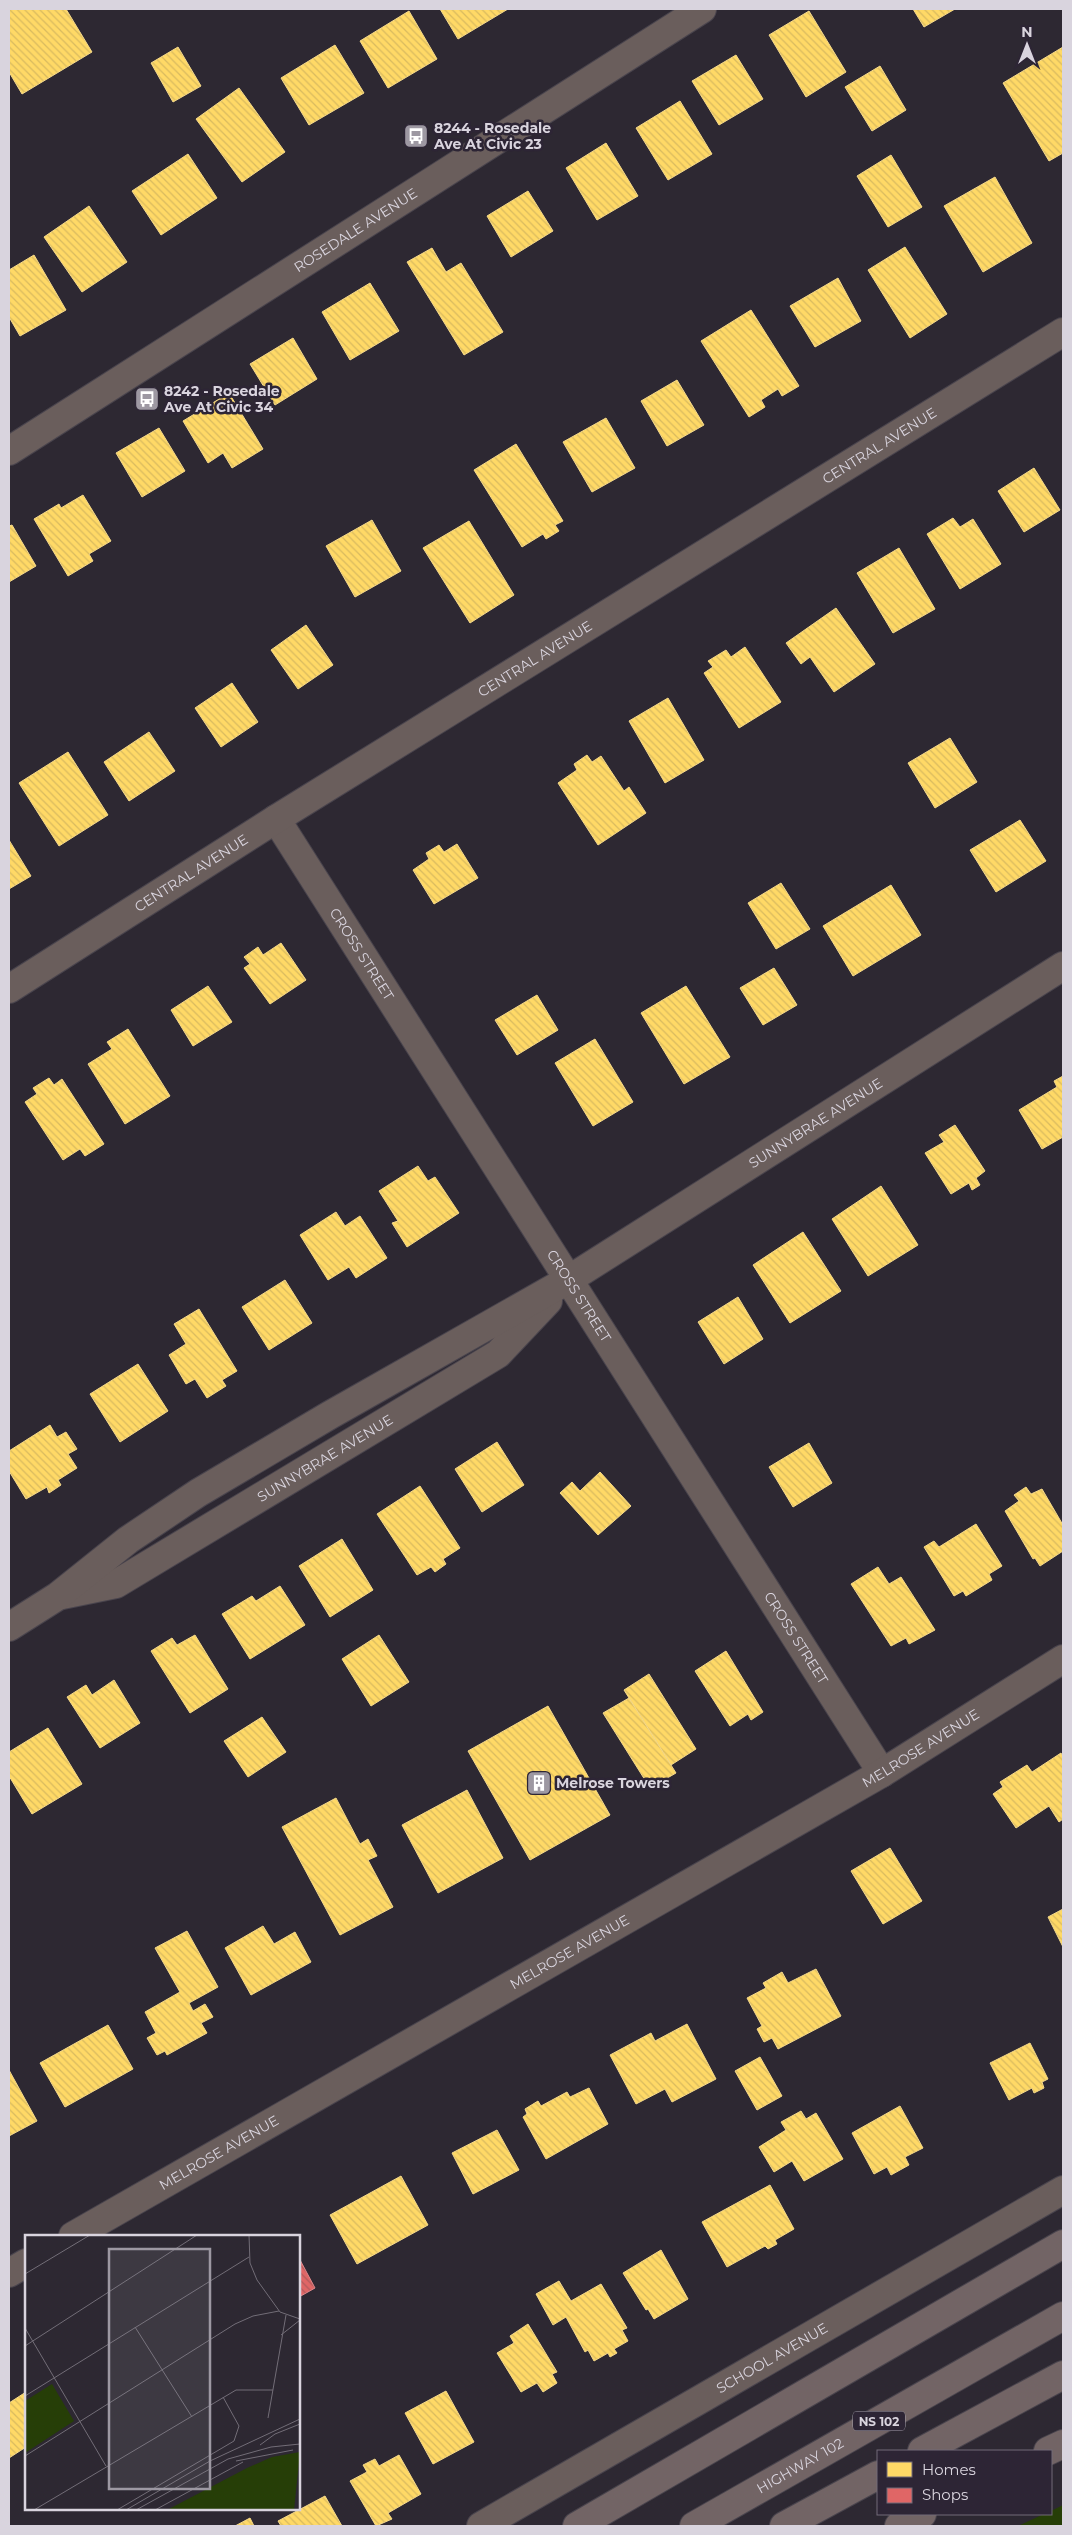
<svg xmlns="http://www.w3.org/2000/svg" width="1072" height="2535" font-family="Montserrat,sans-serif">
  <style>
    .green { fill: #263e07 }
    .homes { fill: url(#homes-back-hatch); stroke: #f4d88a }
    .shops { fill: url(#shops-back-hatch); stroke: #de878a }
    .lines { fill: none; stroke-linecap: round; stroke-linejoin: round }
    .minor-casing { stroke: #49444d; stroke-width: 30 }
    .highway-casing { stroke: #49444d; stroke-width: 30 }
    .minor { stroke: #6a5e5c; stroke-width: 28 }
    .highway { stroke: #726465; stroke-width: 28 }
    .labels { text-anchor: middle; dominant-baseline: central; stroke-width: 5; stroke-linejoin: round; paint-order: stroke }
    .shield { fill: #2d2535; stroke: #a5a0ab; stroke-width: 1 }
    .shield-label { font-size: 12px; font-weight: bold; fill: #d9d4de }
    .poi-label { font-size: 14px; font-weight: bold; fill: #d9d4de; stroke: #2d2535; text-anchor: start }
    .street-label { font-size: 14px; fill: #d9d4de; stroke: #2d2535 }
    .inset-road { fill: none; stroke: #726d77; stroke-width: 1 }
    .view { fill: #9d98a2; fill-opacity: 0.15; stroke: #9d98a2; stroke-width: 2.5 }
    .inset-edge { fill: none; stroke: #d9d4de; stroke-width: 2.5 }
  </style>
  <defs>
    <pattern id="homes-back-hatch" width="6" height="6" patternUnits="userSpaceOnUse" patternTransform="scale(1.25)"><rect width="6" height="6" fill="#ffd966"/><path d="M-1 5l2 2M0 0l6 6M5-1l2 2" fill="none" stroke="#d9ba5f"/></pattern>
    <pattern id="shops-back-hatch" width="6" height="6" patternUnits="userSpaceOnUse" patternTransform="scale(1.25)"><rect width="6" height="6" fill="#e06666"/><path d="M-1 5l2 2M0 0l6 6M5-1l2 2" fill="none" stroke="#b05b5c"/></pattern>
  </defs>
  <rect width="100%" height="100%" fill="#2d2832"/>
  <path class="green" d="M 1063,2505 L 1063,2526 L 1018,2526 L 1044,2514 L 1051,2514 L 1051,2511 Z"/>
  <g class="homes">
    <path d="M 9,9 L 66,9 L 92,52 L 22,94 L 9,72 Z"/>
    <path d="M 440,9 L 508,9 L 458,39 Z"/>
    <path d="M 913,9 L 955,9 L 924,27 Z"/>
    <path d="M 409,11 L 437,59 L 388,88 L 360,41 Z"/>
    <path d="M 809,11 L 846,72 L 806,97 L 769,35 Z"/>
    <path d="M 335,45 L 364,93 L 309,125 L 281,78 Z"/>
    <path d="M 178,47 L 201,86 L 173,102 L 151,63 Z"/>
    <path d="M 1063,47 L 1063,153 L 1049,161 L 1003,83 Z"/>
    <path d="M 736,55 L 763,99 L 719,125 L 692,81 Z"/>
    <path d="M 880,66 L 906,110 L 872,131 L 845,87 Z"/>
    <path d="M 239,88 L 285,152 L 242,182 L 196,119 Z"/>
    <path d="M 680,101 L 712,154 L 668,180 L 636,128 Z"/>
    <path d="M 606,143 L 638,196 L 597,220 L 566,168 Z"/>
    <path d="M 188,154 L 217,198 L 161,235 L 132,191 Z"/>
    <path d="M 891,155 L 922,207 L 888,227 L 857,176 Z"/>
    <path d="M 995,177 L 1032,243 L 983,272 L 944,206 Z"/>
    <path d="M 528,191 L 553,231 L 511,257 L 487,216 Z"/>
    <path d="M 89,206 L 127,262 L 82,292 L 44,237 Z"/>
    <path d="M 905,247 L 947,314 L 910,338 L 868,270 Z"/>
    <path d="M 432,248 L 446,272 L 461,263 L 503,332 L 464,355 L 407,262 Z"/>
    <path d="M 34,255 L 66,310 L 20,336 L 9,317 L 9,270 Z"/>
    <path d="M 838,278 L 861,321 L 815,347 L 790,306 Z"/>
    <path d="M 370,283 L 399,331 L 350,360 L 322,312 Z"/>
    <path d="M 751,310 L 799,386 L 782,396 L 778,389 L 761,400 L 765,407 L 749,417 L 701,341 Z"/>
    <path d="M 293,338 L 317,379 L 275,405 L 250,364 Z"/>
    <path d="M 677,380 L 704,425 L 667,446 L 641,401 Z"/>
    <path d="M 229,393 L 263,449 L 232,468 L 223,453 L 208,463 L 183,421 Z"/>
    <path d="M 606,418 L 635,468 L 592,492 L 563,442 Z"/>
    <path d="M 159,428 L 185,471 L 142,497 L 116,453 Z"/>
    <path d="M 516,444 L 563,521 L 555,525 L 559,531 L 546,539 L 543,534 L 522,547 L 474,470 Z"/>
    <path d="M 1034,468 L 1060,510 L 1024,532 L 998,491 Z"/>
    <path d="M 83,495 L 111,541 L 89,554 L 93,561 L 68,576 L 34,519 L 59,504 L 61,508 Z"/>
    <path d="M 953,518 L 960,527 L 973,519 L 1001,564 L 960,589 L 927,534 Z"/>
    <path d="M 372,520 L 401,571 L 355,597 L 326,546 Z"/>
    <path d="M 469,521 L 514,595 L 470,623 L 423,548 Z"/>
    <path d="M 12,525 L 36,566 L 9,582 L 9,526 Z"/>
    <path d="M 899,548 L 935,609 L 893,633 L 857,573 Z"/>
    <path d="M 836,608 L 875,664 L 834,692 L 810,657 L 801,664 L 786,643 Z"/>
    <path d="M 306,625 L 333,665 L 298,689 L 271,650 Z"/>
    <path d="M 745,647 L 781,702 L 739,728 L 704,673 L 713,667 L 708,661 L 726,650 L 731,657 Z"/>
    <path d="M 232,683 L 258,722 L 221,747 L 195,708 Z"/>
    <path d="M 668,698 L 704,760 L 665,783 L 629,721 Z"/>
    <path d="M 149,732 L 175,771 L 129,801 L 104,762 Z"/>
    <path d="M 950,738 L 977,782 L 935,808 L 908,763 Z"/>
    <path d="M 68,752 L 108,815 L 59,846 L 19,783 Z"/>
    <path d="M 587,755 L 592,762 L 601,756 L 624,791 L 629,787 L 646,813 L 598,845 L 558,783 L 577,770 L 574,764 Z"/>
    <path d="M 1020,820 L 1046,861 L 996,892 L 970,850 Z"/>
    <path d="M 9,840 L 31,876 L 9,889 Z"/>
    <path d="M 457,844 L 478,878 L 434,904 L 413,870 L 429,859 L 426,853 L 439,845 L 444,852 Z"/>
    <path d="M 781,883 L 810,929 L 776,949 L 748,903 Z"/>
    <path d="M 891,885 L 921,935 L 853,976 L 823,926 Z"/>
    <path d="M 281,943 L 306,980 L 270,1004 L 244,968 L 250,964 L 244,957 L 258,947 L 263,955 Z"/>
    <path d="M 774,968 L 797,1005 L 763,1025 L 740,988 Z"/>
    <path d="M 208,986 L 232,1022 L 193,1046 L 171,1010 Z"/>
    <path d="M 686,986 L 730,1057 L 684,1084 L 641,1013 Z"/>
    <path d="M 537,995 L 558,1030 L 517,1055 L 495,1020 Z"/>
    <path d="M 128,1029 L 170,1096 L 125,1124 L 88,1064 L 112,1049 L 107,1042 Z"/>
    <path d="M 595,1039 L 633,1102 L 593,1126 L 555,1063 Z"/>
    <path d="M 1063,1076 L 1063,1137 L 1042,1149 L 1019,1110 L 1057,1087 L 1054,1081 Z"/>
    <path d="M 49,1078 L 54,1085 L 62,1079 L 104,1144 L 85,1156 L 80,1149 L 63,1160 L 25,1102 L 37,1094 L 33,1088 Z"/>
    <path d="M 955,1125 L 985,1171 L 976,1178 L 980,1185 L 972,1190 L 969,1183 L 951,1194 L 925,1153 L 944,1142 L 939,1135 Z"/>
    <path d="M 418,1166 L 428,1181 L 435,1177 L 459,1213 L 407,1247 L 392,1223 L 398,1221 L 379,1191 Z"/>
    <path d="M 881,1186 L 918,1245 L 868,1276 L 832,1219 Z"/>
    <path d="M 336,1212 L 345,1226 L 360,1216 L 387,1258 L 356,1278 L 349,1267 L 328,1280 L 300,1235 Z"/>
    <path d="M 803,1232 L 841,1291 L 790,1323 L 753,1265 Z"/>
    <path d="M 285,1280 L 312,1323 L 269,1350 L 242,1307 Z"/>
    <path d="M 738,1297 L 763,1339 L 724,1364 L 698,1322 Z"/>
    <path d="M 199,1309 L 237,1371 L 222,1380 L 226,1386 L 207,1398 L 195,1379 L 186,1384 L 169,1355 L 186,1344 L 174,1324 Z"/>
    <path d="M 138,1364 L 168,1411 L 120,1442 L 90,1394 Z"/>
    <path d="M 50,1425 L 57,1437 L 66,1432 L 77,1449 L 68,1454 L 77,1468 L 58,1480 L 61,1485 L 49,1493 L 47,1487 L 26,1499 L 9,1471 L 9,1451 Z"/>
    <path d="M 497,1442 L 524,1485 L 482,1512 L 455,1469 Z"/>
    <path d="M 809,1443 L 832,1483 L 793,1507 L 769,1467 Z"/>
    <path d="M 600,1472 L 631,1506 L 598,1535 L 560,1493 L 572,1482 L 580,1491 Z"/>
    <path d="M 420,1486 L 460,1548 L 443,1559 L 446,1564 L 435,1572 L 431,1567 L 417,1575 L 377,1514 Z"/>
    <path d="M 1026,1487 L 1031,1494 L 1042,1489 L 1063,1525 L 1063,1551 L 1040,1566 L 1035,1558 L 1033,1559 L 1005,1511 L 1019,1501 L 1014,1495 Z"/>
    <path d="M 976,1524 L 1002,1566 L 989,1574 L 992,1580 L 966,1596 L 963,1591 L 954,1596 L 924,1547 L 934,1541 L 939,1547 Z"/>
    <path d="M 342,1539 L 373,1590 L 330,1617 L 299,1566 Z"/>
    <path d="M 878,1567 L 889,1584 L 901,1577 L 935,1630 L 909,1644 L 906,1638 L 891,1646 L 851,1584 Z"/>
    <path d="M 280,1586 L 305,1625 L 250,1659 L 222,1614 L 252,1596 L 256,1601 Z"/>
    <path d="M 195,1635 L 228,1689 L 190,1713 L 151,1651 L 172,1638 L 177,1645 Z"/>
    <path d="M 379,1635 L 409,1682 L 371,1706 L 342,1659 Z"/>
    <path d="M 726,1651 L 763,1712 L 751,1720 L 748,1714 L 730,1726 L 695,1671 Z"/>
    <path d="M 649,1674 L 696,1749 L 671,1765 L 624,1690 Z"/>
    <path d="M 114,1680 L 140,1723 L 100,1748 L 67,1697 L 86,1685 L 92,1695 Z"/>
    <path d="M 629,1698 L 676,1773 L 650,1788 L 603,1713 Z"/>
    <path d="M 548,1706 L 610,1815 L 530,1860 L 468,1751 Z"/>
    <path d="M 262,1717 L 286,1752 L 248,1777 L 224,1741 Z"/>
    <path d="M 48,1728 L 82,1784 L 32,1814 L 9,1776 L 9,1752 Z"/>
    <path d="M 1061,1753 L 1063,1757 L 1063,1819 L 1059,1822 L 1049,1806 L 1016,1828 L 993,1794 L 1003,1787 L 1000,1782 L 1027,1765 L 1032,1772 Z"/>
    <path d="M 467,1790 L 503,1858 L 438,1893 L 402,1825 Z"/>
    <path d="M 336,1798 L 360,1844 L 368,1839 L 377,1856 L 368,1860 L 393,1907 L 340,1935 L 282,1827 Z"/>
    <path d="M 890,1848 L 922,1901 L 883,1924 L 851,1871 Z"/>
    <path d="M 1063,1909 L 1063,1947 L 1048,1917 Z"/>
    <path d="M 263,1926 L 274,1944 L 295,1932 L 311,1962 L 251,1995 L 225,1948 Z"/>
    <path d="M 187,1931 L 218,1987 L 189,2003 L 193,2011 L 205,2004 L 213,2017 L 201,2023 L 207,2033 L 167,2055 L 165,2051 L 157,2055 L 147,2038 L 156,2033 L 145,2012 L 180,1992 L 155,1948 Z"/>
    <path d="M 816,1969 L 841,2016 L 778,2049 L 772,2038 L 764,2042 L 757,2029 L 762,2026 L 747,1998 L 766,1988 L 763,1983 L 782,1972 L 788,1983 Z"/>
    <path d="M 687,2024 L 716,2079 L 672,2102 L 665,2089 L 636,2104 L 610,2055 L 651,2033 L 655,2041 Z"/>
    <path d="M 108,2025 L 133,2069 L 65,2107 L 40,2063 Z"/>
    <path d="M 1030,2043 L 1048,2079 L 1042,2082 L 1044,2088 L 1034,2093 L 1032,2088 L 1009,2100 L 990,2063 Z"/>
    <path d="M 760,2057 L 782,2096 L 757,2110 L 735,2071 Z"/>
    <path d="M 9,2070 L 37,2121 L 9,2136 Z"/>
    <path d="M 589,2088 L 608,2124 L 546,2159 L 523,2117 L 527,2114 L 525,2109 L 538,2101 L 541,2106 L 567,2092 L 570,2097 Z"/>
    <path d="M 900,2106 L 923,2148 L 905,2157 L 909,2165 L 891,2175 L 887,2167 L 874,2174 L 852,2133 Z"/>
    <path d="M 801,2111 L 806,2119 L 816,2113 L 843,2159 L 804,2181 L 792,2161 L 774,2172 L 759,2147 L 786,2130 L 781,2122 Z"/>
    <path d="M 497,2130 L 519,2170 L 473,2194 L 452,2153 Z"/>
    <path d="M 401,2176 L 428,2225 L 357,2264 L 330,2215 Z"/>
    <path d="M 770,2185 L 794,2229 L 775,2240 L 777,2244 L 768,2249 L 765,2246 L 727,2267 L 702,2222 Z"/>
    <path d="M 661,2250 L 688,2299 L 654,2319 L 648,2309 L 646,2310 L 623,2273 Z"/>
    <path d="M 559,2281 L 571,2301 L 601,2284 L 627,2328 L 622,2330 L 628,2341 L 614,2349 L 617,2353 L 610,2357 L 608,2353 L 594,2361 L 588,2350 L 585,2352 L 566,2317 L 553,2325 L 536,2294 Z"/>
    <path d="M 528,2324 L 557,2372 L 552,2374 L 557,2383 L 543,2392 L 537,2383 L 521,2392 L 497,2353 L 514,2343 L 510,2336 Z"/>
    <path d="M 446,2391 L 474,2442 L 433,2464 L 405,2413 Z"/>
    <path d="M 26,2392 L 26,2447 L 9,2458 L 9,2403 Z"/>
    <path d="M 399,2455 L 421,2494 L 388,2513 L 392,2519 L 376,2526 L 350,2481 L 367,2472 L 363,2465 L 375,2459 L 379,2466 Z"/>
    <path d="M 325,2496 L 342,2526 L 281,2526 L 278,2521 Z"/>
    <path d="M 250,2518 L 254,2526 L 235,2526 Z"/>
  </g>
  <path class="shops" d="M 299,2258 L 315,2288 L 299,2297 Z"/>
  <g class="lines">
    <defs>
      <g id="minor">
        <path id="s1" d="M 9,451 L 702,9"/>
        <path id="s2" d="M 276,819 L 882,1773"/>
        <path id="s3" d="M 9,989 L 276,819 L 1063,332"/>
        <path id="s4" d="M 62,1595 L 116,1584 L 498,1354 L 548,1301"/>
        <path id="s5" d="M 9,1627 L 58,1596 L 128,1540 L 198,1493 L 330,1415 L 568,1280 L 1063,966"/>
        <path id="s6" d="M 73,2236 L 882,1773 L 1063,1659"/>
        <path d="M 9,2273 L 26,2263"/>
        <path id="s7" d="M 481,2526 L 1063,2190"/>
      </g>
      <g id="highway">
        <path d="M 922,2451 L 1063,2375"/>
        <path d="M 1048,2451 L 1063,2444"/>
        <path d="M 577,2526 L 1063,2244"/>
        <path id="s8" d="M 694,2526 L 1063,2316"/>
        <path d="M 784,2526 L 878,2475"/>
        <path d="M 899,2526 L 922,2514"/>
      </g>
    </defs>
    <use href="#minor" class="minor-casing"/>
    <use href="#highway" class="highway-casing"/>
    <use href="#minor" class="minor"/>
    <use href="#highway" class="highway"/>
  </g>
  <defs>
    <symbol id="bus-square" viewBox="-11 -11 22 22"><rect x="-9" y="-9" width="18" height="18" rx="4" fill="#9d98a2" stroke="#2d2535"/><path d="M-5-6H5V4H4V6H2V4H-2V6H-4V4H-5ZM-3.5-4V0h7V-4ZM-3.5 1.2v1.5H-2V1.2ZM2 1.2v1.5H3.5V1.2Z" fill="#fff"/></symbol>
    <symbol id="building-square" viewBox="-11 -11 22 22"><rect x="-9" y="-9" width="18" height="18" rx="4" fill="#9d98a2" stroke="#2d2535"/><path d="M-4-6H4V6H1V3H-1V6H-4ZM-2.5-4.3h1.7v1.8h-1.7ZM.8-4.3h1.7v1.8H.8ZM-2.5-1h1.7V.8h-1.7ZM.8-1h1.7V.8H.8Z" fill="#fff"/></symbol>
  </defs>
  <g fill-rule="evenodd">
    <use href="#bus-square" x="402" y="122" width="28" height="28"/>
    <use href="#bus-square" x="133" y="385" width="28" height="28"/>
    <use href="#building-square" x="525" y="1769" width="28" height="28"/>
  </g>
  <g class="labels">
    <rect class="shield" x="853" y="2411.5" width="52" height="19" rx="4"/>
    <g class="shield-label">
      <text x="879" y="2421">NS 102</text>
    </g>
    <g class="poi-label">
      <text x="434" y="128">8244 - Rosedale<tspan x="434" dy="16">Ave At Civic 23</tspan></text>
      <text x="164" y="391">8242 - Rosedale<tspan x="164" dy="16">Ave At Civic 34</tspan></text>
      <text x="556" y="1783">Melrose Towers</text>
    </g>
    <g class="street-label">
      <text stroke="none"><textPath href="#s1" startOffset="411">ROSEDALE AVENUE</textPath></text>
      <text stroke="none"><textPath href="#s3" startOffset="1026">CENTRAL AVENUE</textPath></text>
      <text stroke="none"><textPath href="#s3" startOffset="621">CENTRAL AVENUE</textPath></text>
      <text stroke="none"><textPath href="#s3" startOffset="216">CENTRAL AVENUE</textPath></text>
      <text stroke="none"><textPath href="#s2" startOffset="160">CROSS STREET</textPath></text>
      <text stroke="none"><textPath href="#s5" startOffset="952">SUNNYBRAE AVENUE</textPath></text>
      <text stroke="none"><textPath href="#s2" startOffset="565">CROSS STREET</textPath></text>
      <text stroke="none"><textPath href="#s4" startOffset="299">SUNNYBRAE AVENUE</textPath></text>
      <text stroke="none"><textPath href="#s2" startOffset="970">CROSS STREET</textPath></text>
      <text stroke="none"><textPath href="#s6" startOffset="978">MELROSE AVENUE</textPath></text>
      <text stroke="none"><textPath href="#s6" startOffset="572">MELROSE AVENUE</textPath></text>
      <text stroke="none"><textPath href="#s6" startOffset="168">MELROSE AVENUE</textPath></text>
      <text stroke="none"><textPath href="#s7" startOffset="336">SCHOOL AVENUE</textPath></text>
      <text stroke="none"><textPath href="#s8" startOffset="122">HIGHWAY 102</textPath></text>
    </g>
  </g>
  <g transform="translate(25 2235)">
    <rect width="275" height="275" fill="#2d2832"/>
    <path d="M 275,217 L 269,275 L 142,275 L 222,233 L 247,222 Z" fill="#263e07"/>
    <path d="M 27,149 L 49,186 L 0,218 L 0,166 Z" fill="#263e07"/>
    <path class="inset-road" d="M 224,0 L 225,28 L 232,45 L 255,77 L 275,84M 0,39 L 65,0M 110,92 L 167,182M 0,93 L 81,231M 256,100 L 275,85M 0,111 L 172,0M 0,161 L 224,22M 243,183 L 261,80M 235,210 L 250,199 L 275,189M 0,221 L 210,89 L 228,81 L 254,76M 211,226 L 268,215M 9,275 L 211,155 L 248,155M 92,275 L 209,206 L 214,191 L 198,162M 101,275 L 185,226 L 275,184M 111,275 L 203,224 L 246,212 L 275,209M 130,275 L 218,227"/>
    <path class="view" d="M 84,14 L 185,14 L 185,254 L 84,254 Z"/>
    <rect width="275" height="275" class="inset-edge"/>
  </g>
  <rect width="1072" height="2535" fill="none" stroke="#d9d4de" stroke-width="20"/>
  <rect x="877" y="2450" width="175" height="65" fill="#2d2535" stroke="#726b79"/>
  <rect x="887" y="2462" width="25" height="15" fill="#ffd966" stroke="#726b79"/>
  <text x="922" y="2475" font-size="15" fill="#d9d4de">Homes</text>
  <rect x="887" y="2488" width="25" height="15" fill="#e06666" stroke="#726b79"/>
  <text x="922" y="2500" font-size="15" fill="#d9d4de">Shops</text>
  <g transform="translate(1027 45)" stroke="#2d2535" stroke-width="4" paint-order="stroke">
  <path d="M0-4L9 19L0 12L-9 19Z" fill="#d9d4de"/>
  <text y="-8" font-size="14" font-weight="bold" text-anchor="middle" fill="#d9d4de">N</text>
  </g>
</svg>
